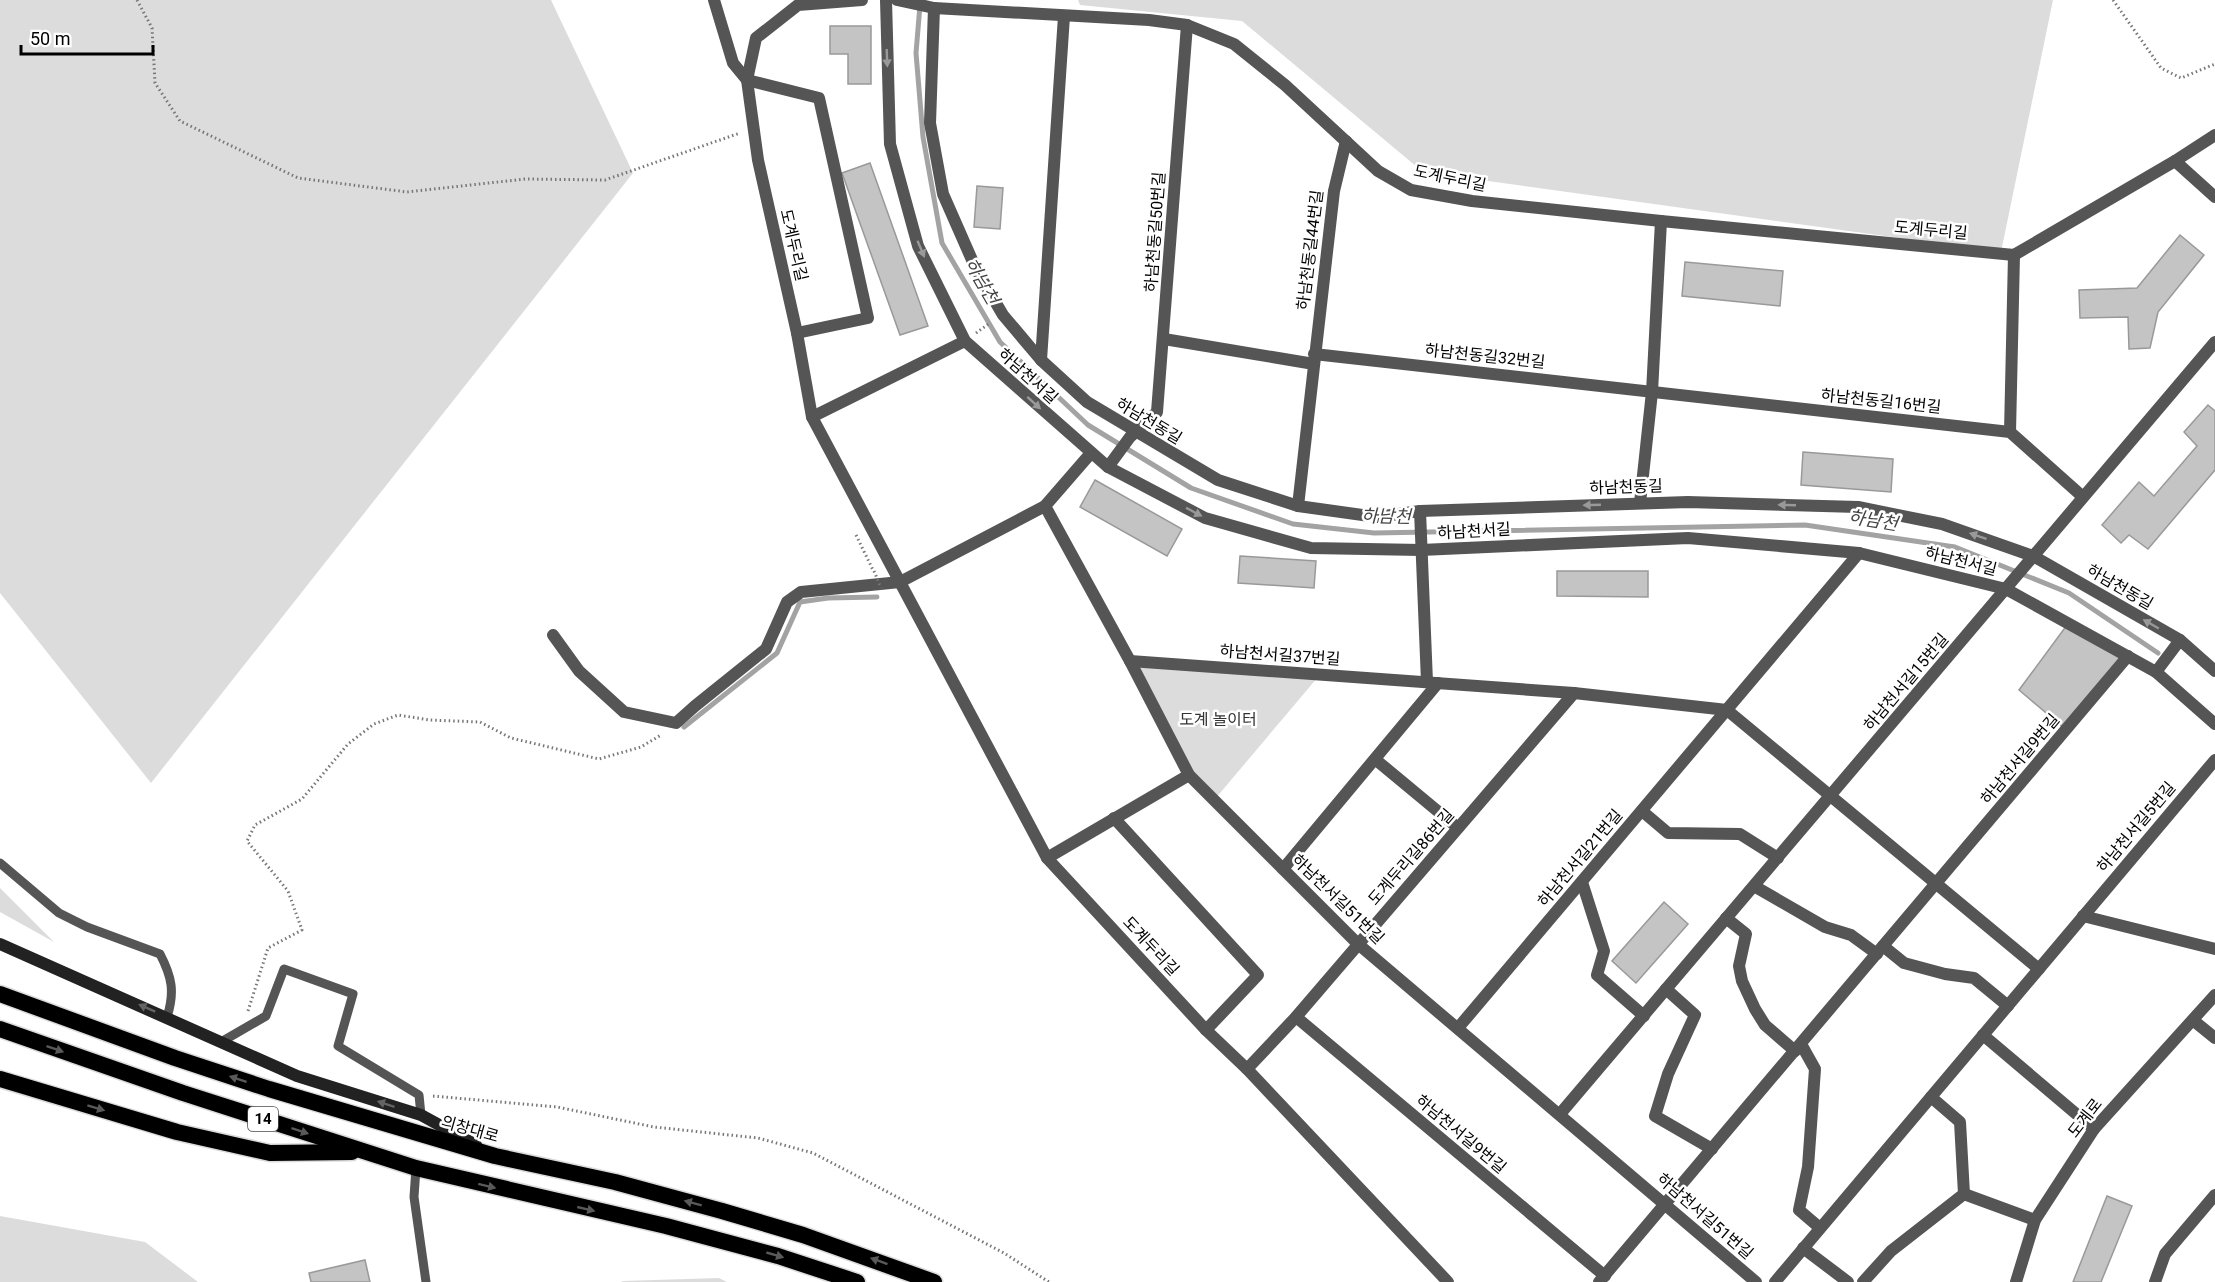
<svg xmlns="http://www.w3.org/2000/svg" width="2215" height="1282" font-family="Roboto,'Noto Sans KR',sans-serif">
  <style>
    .green { fill: #dcdcdc }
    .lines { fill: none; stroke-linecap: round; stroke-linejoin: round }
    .stream { stroke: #a3a3a3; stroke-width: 5 }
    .building { fill: #c4c4c4; stroke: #999; stroke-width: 1.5 }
    .trunk-casing { stroke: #dbdbdb; stroke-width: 19 }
    .path { stroke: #777; stroke-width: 3; stroke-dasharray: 1.5 3; stroke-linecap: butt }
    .service { stroke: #555; stroke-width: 9 }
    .minor { stroke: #555; stroke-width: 12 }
    .tertiary { stroke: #555; stroke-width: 12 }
    .secondary { stroke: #222; stroke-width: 12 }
    .trunk { stroke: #000; stroke-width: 16 }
    .path-bridge { stroke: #777; stroke-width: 3; stroke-dasharray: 1.5 3; stroke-linecap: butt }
    .oneway { fill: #999 }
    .oneway2 { fill: #646464 }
    .oneway3 { fill: #595959 }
    .labels { text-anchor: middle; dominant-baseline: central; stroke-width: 5; stroke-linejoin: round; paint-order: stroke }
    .shield { fill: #fff; stroke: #4c4c4c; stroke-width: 1.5 }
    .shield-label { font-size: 15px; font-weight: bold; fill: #000 }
    .street-label { font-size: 16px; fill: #000; stroke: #fff }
    .park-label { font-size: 16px; fill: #333; stroke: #fff }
    .water-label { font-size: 18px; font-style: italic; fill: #444; stroke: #fff }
  </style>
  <rect width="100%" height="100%" fill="#fff"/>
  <g class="green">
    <path d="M 0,0 L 551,0 L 633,173 L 151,783 L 0,593 Z"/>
    <path d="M 1078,0 L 2053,0 L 2001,252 L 1423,172 L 1242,21 L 1080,5 Z"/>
    <path d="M 1133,663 L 1318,677 L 1215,799 L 1189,773 Z"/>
    <path d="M 0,888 L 54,942 L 0,912 Z"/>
    <path d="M 0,1216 L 145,1242 L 198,1282 L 0,1282 Z"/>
    <path d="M 719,1278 L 727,1282 L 621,1282 L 623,1281 Z"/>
  </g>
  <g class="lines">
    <g class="stream">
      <path d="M 920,5 L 916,53 L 923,137 L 942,243 L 1000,342 L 1088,425 L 1191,488 L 1293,524 L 1374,533 L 1805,525 L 1955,547 L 2069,593 L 2158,653"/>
      <path d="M 684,727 L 777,653 L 800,602 L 828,598 L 877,597"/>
    </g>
  </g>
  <g class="building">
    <path d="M 830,26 L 871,26 L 871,84 L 848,84 L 848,54 L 830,54 Z"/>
    <path d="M 870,163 L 928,326 L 900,335 L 842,173 Z"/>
    <path d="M 977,186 L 1003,188 L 1000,229 L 974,227 Z"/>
    <path d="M 2180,235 L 2204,255 L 2158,312 L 2150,348 L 2129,349 L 2128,317 L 2080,318 L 2079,290 L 2137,288 Z"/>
    <path d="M 1685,262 L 1783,271 L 1780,306 L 1682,296 Z"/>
    <path d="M 2208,405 L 2215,411 L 2215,470 L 2148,549 L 2129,535 L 2121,543 L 2102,525 L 2139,482 L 2154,496 L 2197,446 L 2184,432 Z"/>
    <path d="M 1803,452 L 1893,459 L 1891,492 L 1801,485 Z"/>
    <path d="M 1095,480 L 1182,529 L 1167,556 L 1080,507 Z"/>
    <path d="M 1240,556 L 1316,561 L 1314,588 L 1238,583 Z"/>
    <path d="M 1557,571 L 1648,571 L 1648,597 L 1557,596 Z"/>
    <path d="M 2067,625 L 2126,656 L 2065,729 L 2019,690 Z"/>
    <path d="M 1664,902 L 1688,924 L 1636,983 L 1612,961 Z"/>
    <path d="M 2107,1196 L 2132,1206 L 2101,1282 L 2073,1282 Z"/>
    <path d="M 365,1260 L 370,1282 L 311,1282 L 309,1273 Z"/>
  </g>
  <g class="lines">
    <defs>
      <g id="trunk">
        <path d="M 0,994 L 175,1058 L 269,1089 L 495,1156 L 615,1182 L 722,1211 L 803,1235 L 934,1282"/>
        <path d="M 0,1029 L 183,1093 L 416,1168 L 666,1226 L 778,1256 L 857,1282"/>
        <path d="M 0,1079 L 177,1132 L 270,1153 L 352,1152"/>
      </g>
    </defs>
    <use href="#trunk" class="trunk-casing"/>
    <g class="path">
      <path d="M 137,0 L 152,28 L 155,83 L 180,121 L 298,178 L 407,192 L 525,179 L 605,180 L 740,133"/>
      <path d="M 2113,0 L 2161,68 L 2181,78 L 2215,64"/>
      <path d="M 976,333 L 990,323"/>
      <path d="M 856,535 L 873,570"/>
      <path d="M 248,1011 L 268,948 L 302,930 L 288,891 L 247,841 L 255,825 L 302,799 L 348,744 L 374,724 L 398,715 L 430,720 L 480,722 L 511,738 L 599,759 L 641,747 L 661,735"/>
      <path d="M 433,1096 L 557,1107 L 654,1127 L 758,1138 L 813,1153 L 1004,1253 L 1049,1282"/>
    </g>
    <g class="service">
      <path d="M 0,863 L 59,913 L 87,927 L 160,954 C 172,977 175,992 167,1017"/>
      <path d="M 221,1042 L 266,1016 L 284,969 L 353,994 L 338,1046 L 419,1095 L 421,1115"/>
      <path d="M 416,1168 L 414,1197 L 426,1282"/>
    </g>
    <g class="minor">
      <path d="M 714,0 L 733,63 L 747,80 L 819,98 L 868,318 L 797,333"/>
      <path d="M 862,0 L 798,5 L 756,38 L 747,80 L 758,160 L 797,333 L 812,417 L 1047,858 L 1206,1030 L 1247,1069 L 1448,1282"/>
      <path d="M 2175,161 L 2215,197"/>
      <path d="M 1164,339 L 1314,364"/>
      <path d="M 1314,354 L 2010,432 L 2083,497"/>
      <path d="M 1041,360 L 1064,16"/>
      <path d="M 812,417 L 965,341"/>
      <path d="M 2010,432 L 2014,255"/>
      <path d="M 1091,453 L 1045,506 L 1130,661 L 1189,775 L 1358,944 L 1756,1282"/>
      <path d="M 1108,467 L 1130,437 L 1157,412 L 1187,25"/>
      <path d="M 1640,503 L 1652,392 L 1661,221"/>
      <path d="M 1298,506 L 1334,191 L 1346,141"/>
      <path d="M 1420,511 L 1427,682"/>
      <path d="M 553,635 L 579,671 L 624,712 L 676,723 L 695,706 L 766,649 L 787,602 L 801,592 L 900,582 L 1045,506"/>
      <path d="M 1130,661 L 1574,693 L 1727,710 L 2039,969"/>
      <path d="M 2156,672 L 2180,640"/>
      <path d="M 1376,760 L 1458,828"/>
      <path d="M 1642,811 L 1668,833 L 1740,834 L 1778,858"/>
      <path d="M 1114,818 L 1258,975 L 1206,1030"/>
      <path d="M 1047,858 L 1189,775"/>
      <path d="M 1283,869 L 1438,683"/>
      <path d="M 1582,882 L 1604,951 L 1597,975 L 1644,1016"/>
      <path d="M 1754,886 L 1825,927 L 1851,935 L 1877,954"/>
      <path d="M 2083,916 L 2215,949"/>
      <path d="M 1726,918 L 1746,934 L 1739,966 L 1742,981 L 1755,1009 L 1765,1025 L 1795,1051"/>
      <path d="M 1883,946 L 1904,963 L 1945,974 L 1974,978 L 2008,1006"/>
      <path d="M 1666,989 L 1695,1015 L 1668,1074 L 1655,1116 L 1712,1149"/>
      <path d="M 1296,1017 L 1605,1276"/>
      <path d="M 2194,1021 L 2215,1038"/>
      <path d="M 1458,1028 L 1859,553"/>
      <path d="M 1983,1035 L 2094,1129"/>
      <path d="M 1801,1044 L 1815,1069 L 1808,1167 L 1799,1210 L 1820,1228"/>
      <path d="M 1247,1069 L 1296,1017 L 1574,693"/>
      <path d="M 1560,1114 L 2215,342"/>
      <path d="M 1964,1194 L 2035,1220"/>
      <path d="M 1803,1248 L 1848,1282"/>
      <path d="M 1599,1282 L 2128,656"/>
      <path d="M 1775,1282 L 2215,760"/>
      <path d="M 1863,1282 L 1891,1251 L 1964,1194 L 1960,1122 L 1931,1097"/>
      <path d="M 2155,1282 L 2165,1254 L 2215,1195"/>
    </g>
    <g class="tertiary">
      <path d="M 886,0 L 890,144 L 918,246 L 965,341 L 1108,467 L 1205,518 L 1311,548 L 1421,550 L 1688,538 L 1859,553 L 2006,589 L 2156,672 L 2215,724"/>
      <path d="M 897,0 L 934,8 L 1149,20 L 1187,25 L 1234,44 L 1285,85 L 1378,171 L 1411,190 L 1472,201 L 1661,221 L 2014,255 L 2175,161 L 2215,135"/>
      <path d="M 934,8 L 930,123 L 943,194 L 976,269 L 1003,315 L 1041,360 L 1087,402 L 1218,480 L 1298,506 L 1377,517 L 1420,511 L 1688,502 L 1858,507 L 1942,524 L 2033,556 L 2180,640 L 2215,671"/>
      <path d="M 2016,1282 L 2035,1220 L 2094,1129 L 2215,995"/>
    </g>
    <path class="secondary" d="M 0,944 L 297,1076 L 421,1115 L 476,1145"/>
    <use href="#trunk" class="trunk"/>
    <path class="path-bridge" d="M 874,571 L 881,588"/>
  </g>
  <defs><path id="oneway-solid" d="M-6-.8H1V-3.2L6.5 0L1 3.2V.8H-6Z" transform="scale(1.5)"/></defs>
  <g class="oneway">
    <use href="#oneway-solid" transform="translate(887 58) rotate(88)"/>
    <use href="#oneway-solid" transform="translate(921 249) rotate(67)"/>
    <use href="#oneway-solid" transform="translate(1034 403) rotate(42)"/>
    <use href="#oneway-solid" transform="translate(1592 505) rotate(178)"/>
    <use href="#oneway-solid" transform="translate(1787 505) rotate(-178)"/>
    <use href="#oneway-solid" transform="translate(1194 512) rotate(28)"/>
    <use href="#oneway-solid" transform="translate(1978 536) rotate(-161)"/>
    <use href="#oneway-solid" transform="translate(2151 624) rotate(-150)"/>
  </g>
  <g class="oneway2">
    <use href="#oneway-solid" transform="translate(147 1008) rotate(-156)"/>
    <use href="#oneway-solid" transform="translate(386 1104) rotate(-162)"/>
  </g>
  <g class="oneway3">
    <use href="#oneway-solid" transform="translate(55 1049) rotate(19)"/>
    <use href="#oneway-solid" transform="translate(238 1079) rotate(-162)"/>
    <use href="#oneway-solid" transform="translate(96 1108) rotate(17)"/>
    <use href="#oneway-solid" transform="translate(300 1131) rotate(18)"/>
    <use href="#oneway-solid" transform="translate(487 1186) rotate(14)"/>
    <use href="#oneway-solid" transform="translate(693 1203) rotate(-165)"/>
    <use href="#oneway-solid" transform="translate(586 1209) rotate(13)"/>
    <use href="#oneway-solid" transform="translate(775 1255) rotate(16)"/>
    <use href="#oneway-solid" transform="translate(879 1261) rotate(-160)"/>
  </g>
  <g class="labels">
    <rect class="shield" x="248" y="1107" width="30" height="24" rx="4.5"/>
    <g class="shield-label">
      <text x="263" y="1119">14</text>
    </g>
    <g class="street-label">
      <text transform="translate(1450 178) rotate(12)">도계두리길</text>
      <text transform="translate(1931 230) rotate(5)">도계두리길</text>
      <text transform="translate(1155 232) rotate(-86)">하남천동길50번길</text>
      <text transform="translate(794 245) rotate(77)">도계두리길</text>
      <text transform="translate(1310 250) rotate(-83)">하남천동길44번길</text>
      <text transform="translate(1485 356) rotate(6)">하남천동길32번길</text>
      <text transform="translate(1028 376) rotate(42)">하남천서길</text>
      <text transform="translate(1881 401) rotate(6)">하남천동길16번길</text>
      <text transform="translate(1149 421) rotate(31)">하남천동길</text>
      <text transform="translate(1626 487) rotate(-2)">하남천동길</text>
      <text transform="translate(1474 531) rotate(-3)">하남천서길</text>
      <text transform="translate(1961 561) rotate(14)">하남천서길</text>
      <text transform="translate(2120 587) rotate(30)">하남천동길</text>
      <text transform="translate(1280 655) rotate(4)">하남천서길37번길</text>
      <text transform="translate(1906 682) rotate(-50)">하남천서길15번길</text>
      <text transform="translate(2020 759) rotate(-50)">하남천서길9번길</text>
      <text transform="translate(2136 827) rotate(-50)">하남천서길5번길</text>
      <text transform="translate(1411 857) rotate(-49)">도계두리길86번길</text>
      <text transform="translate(1580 858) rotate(-50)">하남천서길21번길</text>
      <text transform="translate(1338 899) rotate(44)">하남천서길51번길</text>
      <text transform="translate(1151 946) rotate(47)">도계두리길</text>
      <text transform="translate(2085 1118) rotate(-52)">도계로</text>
      <text transform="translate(470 1129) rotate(16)">의창대로</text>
      <text transform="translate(1461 1134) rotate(40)">하남천서길9번길</text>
      <text transform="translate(1705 1216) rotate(41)">하남천서길51번길</text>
    </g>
    <g class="park-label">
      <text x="1218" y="719">도계 놀이터</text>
    </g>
    <g class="water-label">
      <text transform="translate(982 281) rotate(60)">하남천</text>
      <text transform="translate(1386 516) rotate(1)">하남천</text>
      <text transform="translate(1873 520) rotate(9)">하남천</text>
    </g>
  </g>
  <path d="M21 45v9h132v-9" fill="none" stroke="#000000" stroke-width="3"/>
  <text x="30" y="45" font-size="18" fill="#000000" stroke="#ffffff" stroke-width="4.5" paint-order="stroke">50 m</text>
</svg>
